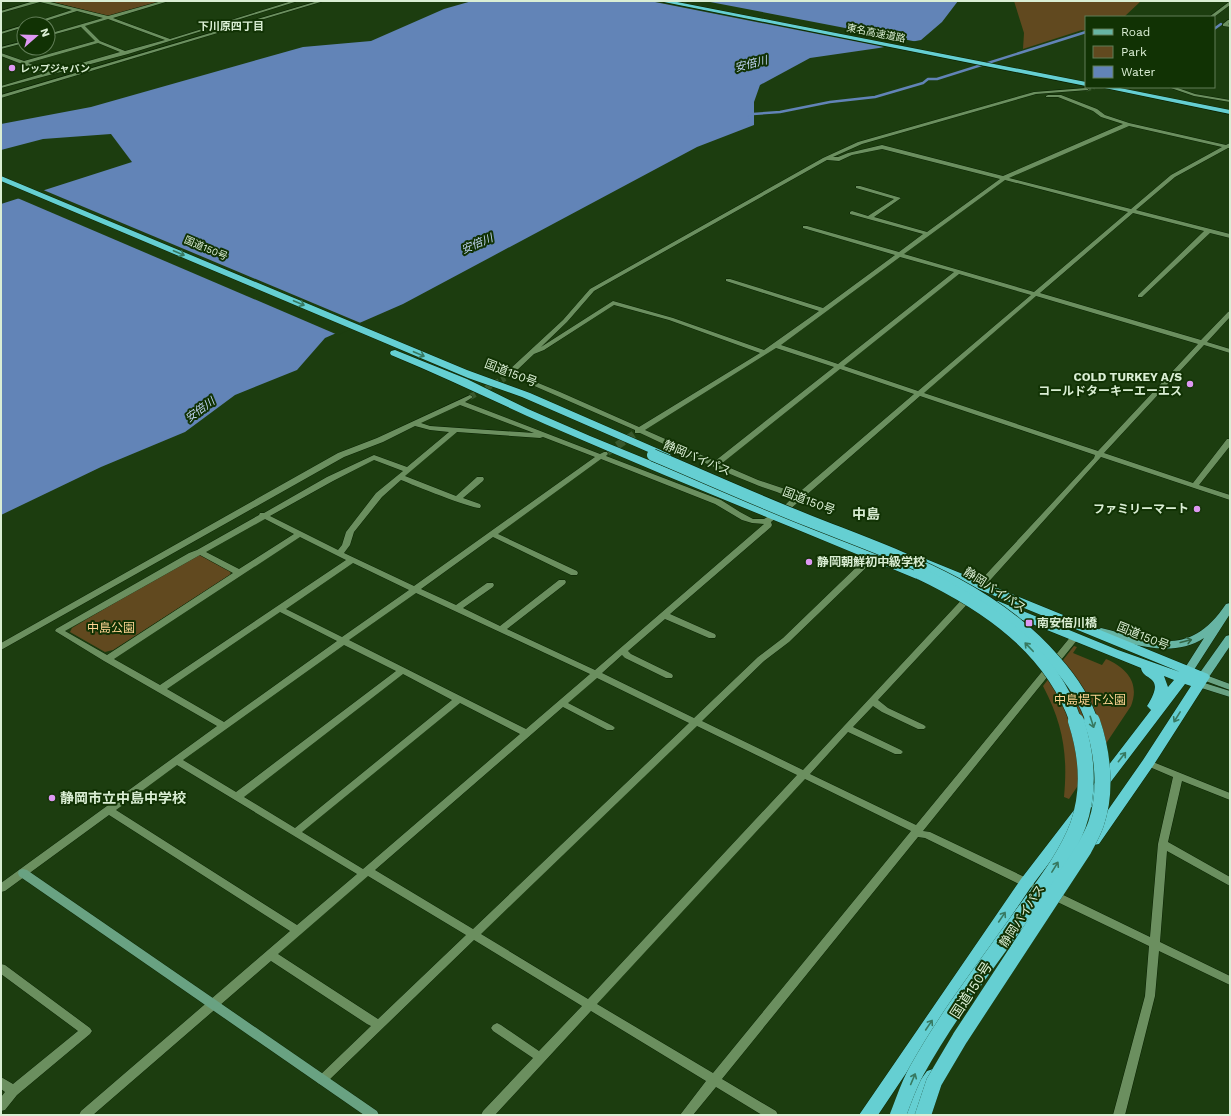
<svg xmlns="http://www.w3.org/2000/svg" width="1231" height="1116" font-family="'Work Sans','Noto Sans JP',sans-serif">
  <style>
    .green { fill: #61491f }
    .water { fill: #6284b7 }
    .pier { fill: #1c3d0f }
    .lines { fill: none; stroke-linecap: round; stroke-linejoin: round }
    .stream { stroke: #6284b7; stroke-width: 2.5 }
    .street-tunnel-far2 { stroke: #38582d; stroke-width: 5; stroke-dasharray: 5 2.5; stroke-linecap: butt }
    .street-tunnel-far1 { stroke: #38582d; stroke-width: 6; stroke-dasharray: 6 3; stroke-linecap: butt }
    .street-tunnel { stroke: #38582d; stroke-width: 8; stroke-dasharray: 8 4; stroke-linecap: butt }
    .street-casing { stroke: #092202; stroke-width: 1 }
    .secondary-casing { stroke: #092202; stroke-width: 1 }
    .primary-casing { stroke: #092202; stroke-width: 1 }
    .highway-casing { stroke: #092202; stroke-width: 1 }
    .street { fill: #6b8f5f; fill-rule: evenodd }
    .secondary { fill: #69a282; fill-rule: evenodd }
    .primary { fill: #67b5a4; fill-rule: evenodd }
    .highway { fill: #65cfd2; fill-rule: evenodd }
    .highway-bridge-far1-casing { stroke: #092202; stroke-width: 13; stroke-linecap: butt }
    .highway-bridge-casing { stroke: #092202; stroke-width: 16; stroke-linecap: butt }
    .highway-bridge-far1 { stroke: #65cfd2; stroke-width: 12 }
    .highway-bridge { stroke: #65cfd2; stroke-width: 16 }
    .oneway { stroke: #377961 }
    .oneway2 { stroke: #364 }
    .poi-dot { fill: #de98f2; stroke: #113204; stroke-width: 1.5 }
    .labels { text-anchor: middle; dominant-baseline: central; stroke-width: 4; stroke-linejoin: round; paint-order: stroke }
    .far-street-label { font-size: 10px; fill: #daeed4; stroke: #113204 }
    .far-poi-label { font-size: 10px; font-weight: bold; fill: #daeed4; stroke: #113204; text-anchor: start }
    .far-neighbourhood-label { font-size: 11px; font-weight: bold; fill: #daeed4; stroke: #113204 }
    .far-water-label { font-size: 11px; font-style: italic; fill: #c2d6f5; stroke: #113204 }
    .street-label { font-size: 12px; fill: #daeed4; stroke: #113204 }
    .poi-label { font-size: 12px; font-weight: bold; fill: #daeed4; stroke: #113204; text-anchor: end }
    .park-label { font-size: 12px; fill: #fdd392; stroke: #113204 }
    .quarter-label { font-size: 14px; font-weight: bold; fill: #daeed4; stroke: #113204 }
    .near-poi-label { font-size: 14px; font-weight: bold; fill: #daeed4; stroke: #113204; text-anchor: start }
    .near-street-label { font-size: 14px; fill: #daeed4; stroke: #113204 }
  </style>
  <rect width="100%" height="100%" fill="#1c3d0f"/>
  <g class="green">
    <path d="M 49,1 L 157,1 L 160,2 L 108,16 Z"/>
    <path d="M 1014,1 L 1141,1 L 1124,17 L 1086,17 L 1086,31 L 1082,30 L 1023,49 L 1024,33 Z"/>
    <path d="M 200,555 L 231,570 L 230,575 L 113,650 L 105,652 L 70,632 L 72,628 L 194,556 Z"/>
    <path d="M 1074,646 L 1077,647 L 1073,653 L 1102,665 L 1106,659 C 1127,668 1140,683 1131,706 L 1069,799 L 1064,797 C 1068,754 1063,724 1043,686 Z"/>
  </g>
  <path class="water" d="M 472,1 L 958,1 L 942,22 L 921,40 L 879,48 L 810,58 L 760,85 L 754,102 L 754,125 L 697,147 L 403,304 L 325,338 L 297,370 L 235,395 L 185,432 L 101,467 L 1,515 L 1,204 L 132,162 L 111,134 L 43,139 L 1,150 L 1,124 L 91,107 L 303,47 L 371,41 L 444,9 Z"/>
  <g class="pier">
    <path d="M 650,1 L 705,1 L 918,42 L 889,48 Z"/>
    <path d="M 41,189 L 363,324 L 338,335 L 15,197 Z"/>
  </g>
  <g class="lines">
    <g class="stream">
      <path d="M 1214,29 L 1221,24"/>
      <path d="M 749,117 L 753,114 L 780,112 L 830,102 L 875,97 L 923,83 L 928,79 L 937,79 L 1086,32"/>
    </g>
    <path class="street-tunnel-far2" d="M 1086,89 L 1094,87"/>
    <path class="street-tunnel-far1" d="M 470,397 L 505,378"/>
    <path class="street-tunnel" d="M 607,452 L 635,434"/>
    <defs>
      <g id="street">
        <path d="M 34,1 L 46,1 L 108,16 L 162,1 L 169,1 L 113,18 L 170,39 L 292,1 L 298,1 L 128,54 L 1,88 L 1,86 L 45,73 L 1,56 L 1,53 L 24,61 L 95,41 L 81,27 L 48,36 L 48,34 L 103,18 L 77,11 L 36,24 L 29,24 L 72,10 L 40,2 L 1,13 L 1,11 ZM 108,19 L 165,40 L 125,51 L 100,41 L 85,26 ZM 98,43 L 120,52 L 50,72 L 28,63 Z"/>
        <path d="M 318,1 L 324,1 L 1,98 L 1,95 Z"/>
        <path d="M 1229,2 L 1230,2 L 1230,5 L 1214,17 L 1209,17 Z"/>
        <path d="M 1228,20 L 1230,20 L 1230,23 L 1228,24 L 1230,25 L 1230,27 L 1223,26 L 1223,24 Z"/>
        <path d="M 24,25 L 24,27 L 1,34 L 1,32 Z"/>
        <path d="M 24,41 L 24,43 L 1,49 L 1,47 Z"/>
        <path d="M 1168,87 L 1175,87 L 1195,94 L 1230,100 L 1230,102 L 1194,96 Z"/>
        <path d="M 1086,88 L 1088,89 L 1088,90 L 1036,94 L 862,144 L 833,157 L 838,157 L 848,153 L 882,145 L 1003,176 L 1123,124 L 1101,117 L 1093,111 L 1058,97 L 1046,97 L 1046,96 L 1048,95 L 1061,95 L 1097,109 L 1105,115 L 1129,123 L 1226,145 L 1230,143 L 1230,148 L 1228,148 L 1175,177 L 1136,210 L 1230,234 L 1230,238 L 1210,233 L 1142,297 L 1138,297 L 1138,295 L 1204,231 L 1133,213 L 1040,293 L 1201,340 L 1228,312 L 1230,311 L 1230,317 L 1207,342 L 1230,349 L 1230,353 L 1204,345 L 1104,453 L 1193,483 L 1227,439 L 1230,439 L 1230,446 L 1199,485 L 1230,495 L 1230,500 L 1101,457 L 984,587 L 981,587 L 977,585 L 978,583 L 1094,458 L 1095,455 L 920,396 L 788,511 L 785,511 L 781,509 L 791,499 C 779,491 765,489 752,483 C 714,468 677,450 640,433 L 635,433 L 635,430 L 507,374 L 510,369 L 563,320 L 590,289 L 823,158 L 858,142 L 1034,92 ZM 1129,126 L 1222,147 L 1171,175 L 1131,209 L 1009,178 ZM 882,149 L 1000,179 L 927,232 L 874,217 L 901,198 L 860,186 L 856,186 L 856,188 L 894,199 L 868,216 L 852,211 L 850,212 L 850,214 L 923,234 L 899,252 L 807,226 L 803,226 L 803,228 L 895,255 L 823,308 L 730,279 L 726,279 L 726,281 L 819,311 L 764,350 L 673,318 L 613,301 L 541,347 L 567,322 L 594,291 L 827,160 L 839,161 L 852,155 ZM 1005,180 L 1128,212 L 1034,292 L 904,254 ZM 900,257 L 954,272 L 838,364 L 781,345 ZM 959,274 L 1031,295 L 918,391 L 844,366 ZM 1036,296 L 1198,344 L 1098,451 L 924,393 ZM 614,305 L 669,320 L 760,353 L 639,427 L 560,392 L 514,373 L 534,354 L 544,350 ZM 776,348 L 834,367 L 715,461 L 645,430 ZM 840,369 L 914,394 L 796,495 L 788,490 L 758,480 L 721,464 Z"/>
        <path d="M 470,395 L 473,397 L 465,402 L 600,454 L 604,452 L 607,452 L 608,454 L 606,456 L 721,500 L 740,512 L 753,519 L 764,519 L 769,516 L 775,516 L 776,518 L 771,522 L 772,525 L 771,527 L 670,614 L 715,634 L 716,636 L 715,638 L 709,638 L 665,619 L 628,651 L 631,654 L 672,674 L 673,676 L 672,678 L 666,678 L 625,658 L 622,655 L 602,673 L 694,718 L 758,657 L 783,638 L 869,555 L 875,555 L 876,557 L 875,559 L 789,642 L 764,661 L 702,721 L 803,770 L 967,594 L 973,594 L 974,596 L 973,598 L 878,700 L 888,708 L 924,725 L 926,727 L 924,729 L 918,729 L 882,712 L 873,706 L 853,727 L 901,750 L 903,752 L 901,754 L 895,754 L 848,732 L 810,774 L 916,825 L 1072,635 L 1078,635 L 1079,637 L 1078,639 L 923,831 L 930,832 L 1033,881 L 1034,884 L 1033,887 L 1029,888 L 1025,887 L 925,838 L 918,837 L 722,1079 L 776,1111 L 778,1115 L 762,1115 L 716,1087 L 693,1115 L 680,1115 L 706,1081 L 591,1011 L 495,1115 L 481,1115 L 483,1111 L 533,1058 L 493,1031 L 491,1028 L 493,1025 L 497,1023 L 501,1025 L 539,1051 L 582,1006 L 474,940 L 326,1083 L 322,1085 L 318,1083 L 316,1080 L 318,1077 L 371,1026 L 367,1024 L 271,961 L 93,1115 L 79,1115 L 81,1111 L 290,931 L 109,815 L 5,891 L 1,892 L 1,883 L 217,726 L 104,661 L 55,631 L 56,629 L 189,553 L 197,550 L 259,515 L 260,513 L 264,513 L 327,477 L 374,455 L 407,467 L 449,432 L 430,430 L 415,426 L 383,442 L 344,457 L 1,650 L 1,643 L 338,453 L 377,438 ZM 460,405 L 534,433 L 430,426 L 421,423 ZM 457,432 L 540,438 L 543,437 L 595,457 L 414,586 L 344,553 L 350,545 L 354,532 L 382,497 L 401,480 C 413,485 472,509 480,508 L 481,506 L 480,504 L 463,498 L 483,481 L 484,479 L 483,477 L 477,477 L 456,496 L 405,476 ZM 601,459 L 715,504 L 742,520 L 752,523 L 764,524 L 595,670 L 507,629 L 565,584 L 566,582 L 565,580 L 559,580 L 500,626 L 463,608 L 493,587 L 494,585 L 493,583 L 487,583 L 456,605 L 421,589 L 493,537 L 571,575 L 577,575 L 578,573 L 577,571 L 498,534 ZM 374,460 L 403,471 L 376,493 L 346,532 L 342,545 L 338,550 L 270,516 L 333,481 ZM 265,519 L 294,534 L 239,569 L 206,552 ZM 300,537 L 346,560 L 160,685 L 114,659 ZM 200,555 L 233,573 L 107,655 L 65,631 ZM 353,563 L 409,590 L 342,637 L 286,609 ZM 416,593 L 590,674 L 526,729 L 349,640 ZM 280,612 L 337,641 L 224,722 L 167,689 ZM 344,645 L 396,671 L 236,792 L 183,760 ZM 403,674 L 452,700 L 295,828 L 244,797 ZM 597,678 L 689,723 L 473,929 L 375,870 L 563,707 L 607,730 L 613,730 L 615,728 L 613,726 L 568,703 ZM 460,703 L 520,734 L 363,869 L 302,832 ZM 697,726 L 797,775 L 588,999 L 481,934 ZM 177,765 L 357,874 L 297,925 L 116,810 ZM 805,779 L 911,831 L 713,1073 L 597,1004 ZM 368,876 L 466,935 L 378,1019 L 278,954 Z"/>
        <path d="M 1148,760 L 1230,793 L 1230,800 L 1182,781 L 1168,842 L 1230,877 L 1230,886 L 1167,851 L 1160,942 L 1230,976 L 1230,985 L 1159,951 L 1155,996 L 1125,1115 L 1113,1115 L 1145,996 L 1149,946 L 1047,897 L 1046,894 L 1047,891 L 1051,890 L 1055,891 L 1150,937 L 1158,844 L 1173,777 L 1145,765 L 1143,763 L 1145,761 Z"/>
        <path d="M 1,964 L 5,965 L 90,1028 L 92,1031 L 90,1034 L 17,1095 L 5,1110 L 1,1111 L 1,1097 L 5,1092 L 1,1089 L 1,1077 L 13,1084 L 78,1031 L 1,974 Z"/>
      </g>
      <g id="secondary">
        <path d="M 1203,674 L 1230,684 L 1230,690 L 1200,679 L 1199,677 Z"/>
        <path d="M 1198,681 L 1230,691 L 1230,697 L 1195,686 L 1194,684 L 1195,682 Z"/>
        <path d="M 23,869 L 27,870 L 377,1111 L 379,1115 L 364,1115 L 19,876 L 18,873 L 19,870 Z"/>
      </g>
      <g id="primary">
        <path d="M 1230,603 L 1230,614 L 1192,673 L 1188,675 L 1183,671 L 1204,638 C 1172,659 1129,644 1097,633 L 1096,631 L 1101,628 C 1154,641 1190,658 1226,604 Z"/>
        <path d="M 1230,635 L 1230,646 L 1207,680 L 1199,680 L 1197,677 L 1199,674 L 1226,636 Z"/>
      </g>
      <g id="highway">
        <path d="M 659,1 L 672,1 L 1086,82 L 1086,86 Z"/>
        <path d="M 1100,87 L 1115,87 L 1230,110 L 1230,114 Z"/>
        <path d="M 1,176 L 467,370 L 530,393 L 670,454 L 671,456 L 666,459 L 662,458 L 522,397 L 468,378 L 1,181 Z"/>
        <path d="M 395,350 L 467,379 L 528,409 L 590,436 L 932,576 L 934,579 L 932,582 L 924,582 C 810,534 695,489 582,440 C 518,413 456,382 391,355 L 390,353 L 391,351 Z"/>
        <path d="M 916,555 L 1208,674 L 1210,677 L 1153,766 L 1099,844 L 1094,845 L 1089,844 L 1087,840 L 1143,760 L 1191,686 L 1185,684 L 1031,887 L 878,1115 L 859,1115 L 1021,879 L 1151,710 L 1147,706 C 1167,674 1143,682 1141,668 L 990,607 L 988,604 L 990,601 L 998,601 L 1118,650 L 1180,672 L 912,562 L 910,559 L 912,556 ZM 1164,676 L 1174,680 L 1168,687 Z"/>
        <path d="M 933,1069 L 939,1071 L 942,1076 L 914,1115 L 895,1115 L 927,1071 Z"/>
      </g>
    </defs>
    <use href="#street" class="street-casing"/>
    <use href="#secondary" class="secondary-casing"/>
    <use href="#primary" class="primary-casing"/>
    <use href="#highway" class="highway-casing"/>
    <use href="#street" class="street"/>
    <use href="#secondary" class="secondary"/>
    <use href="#primary" class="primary"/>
    <use href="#highway" class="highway"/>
    <defs>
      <g id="highway-bridge-far1">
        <path d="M 653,455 C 705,477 756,500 809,521 C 897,556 991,586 1055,661 C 1071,679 1085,699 1092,722"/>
        <path d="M 919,573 C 986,605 1051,649 1076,722"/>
      </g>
      <g id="highway-bridge">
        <path d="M 898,1115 C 904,1100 909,1084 917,1070 C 946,1018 982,971 1017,922 C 1038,892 1065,860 1078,825 C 1090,791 1087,755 1076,721"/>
        <path d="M 923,1115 L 934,1082 L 960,1038 L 1084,849 C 1088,841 1093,833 1096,824 C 1107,792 1103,753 1092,721"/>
      </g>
    </defs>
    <use href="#highway-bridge-far1" class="highway-bridge-far1-casing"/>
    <use href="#highway-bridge" class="highway-bridge-casing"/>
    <use href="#highway-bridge-far1" class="highway-bridge-far1"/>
    <use href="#highway-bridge" class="highway-bridge"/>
  </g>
  <defs><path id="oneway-shaft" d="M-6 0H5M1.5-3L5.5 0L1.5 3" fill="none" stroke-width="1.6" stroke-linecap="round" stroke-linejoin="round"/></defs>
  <g class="oneway">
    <use href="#oneway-shaft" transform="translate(179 253) rotate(23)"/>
    <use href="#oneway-shaft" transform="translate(299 303) rotate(23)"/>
    <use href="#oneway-shaft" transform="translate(419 354) rotate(23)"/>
    <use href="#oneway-shaft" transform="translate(1029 647) rotate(-134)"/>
    <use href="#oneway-shaft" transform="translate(1177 717) rotate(122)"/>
    <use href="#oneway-shaft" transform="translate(1092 722) rotate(72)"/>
    <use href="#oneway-shaft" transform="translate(1122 757) rotate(-52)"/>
    <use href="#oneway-shaft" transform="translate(1055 867) rotate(-58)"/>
    <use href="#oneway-shaft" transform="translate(1002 917) rotate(-56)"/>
    <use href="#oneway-shaft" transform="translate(929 1025) rotate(-56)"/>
    <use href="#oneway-shaft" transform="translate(913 1079) rotate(-67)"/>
  </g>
  <use class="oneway2" href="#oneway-shaft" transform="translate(1186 641) rotate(-14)"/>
  <g class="poi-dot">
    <circle cx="12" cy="68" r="4"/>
    <circle cx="1190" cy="384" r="4"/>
    <circle cx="1197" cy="509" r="4"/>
    <circle cx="809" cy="562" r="4"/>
    <rect x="1025" y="619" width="8" height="8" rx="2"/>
    <circle cx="52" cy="798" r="4"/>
  </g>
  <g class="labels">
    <g class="far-street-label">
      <text transform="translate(876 33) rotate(11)">東名高速道路</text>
      <text transform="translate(206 248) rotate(23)">国道150号</text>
    </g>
    <g class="far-poi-label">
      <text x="20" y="68">レップジャパン</text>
    </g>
    <g class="far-neighbourhood-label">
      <text x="231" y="26">下川原四丁目</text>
    </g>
    <g class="far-water-label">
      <text transform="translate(751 64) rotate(-14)">安倍川</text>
      <text transform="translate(477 244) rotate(-23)">安倍川</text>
      <text transform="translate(200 410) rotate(-36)">安倍川</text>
    </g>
    <g class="street-label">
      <text transform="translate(511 373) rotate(21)">国道150号</text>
      <text transform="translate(697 458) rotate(23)">静岡バイパス</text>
      <text transform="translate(809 501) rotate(21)">国道150号</text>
      <text transform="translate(995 590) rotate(33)">静岡バイパス</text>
      <text transform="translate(1143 636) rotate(22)">国道150号</text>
      <text transform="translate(1022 916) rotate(-57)">静岡バイパス</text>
    </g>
    <g class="poi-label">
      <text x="1182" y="377">COLD TURKEY A/S<tspan x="1182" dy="14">コールドターキーエーエス</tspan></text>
      <text x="1189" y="509">ファミリーマート</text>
      <text x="817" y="562" text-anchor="start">静岡朝鮮初中級学校</text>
      <text x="1037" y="623" text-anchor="start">南安倍川橋</text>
    </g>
    <g class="park-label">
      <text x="111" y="628">中島公園</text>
      <text x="1090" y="700">中島堤下公園</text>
    </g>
    <g class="quarter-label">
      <text x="866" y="514">中島</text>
    </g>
    <g class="near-poi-label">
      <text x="60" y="798">静岡市立中島中学校</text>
    </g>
    <g class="near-street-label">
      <text transform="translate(971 990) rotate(-57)">国道150号</text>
    </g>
  </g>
  <rect width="1231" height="1116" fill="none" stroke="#daeed4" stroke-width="4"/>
  <rect x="1085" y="16" width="130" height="72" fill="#113204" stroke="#617d57"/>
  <rect x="1093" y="29" width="20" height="6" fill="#67b5a4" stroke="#617d57"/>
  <text x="1121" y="36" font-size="12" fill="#daeed4">Road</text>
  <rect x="1093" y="46" width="20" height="12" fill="#61491f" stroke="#617d57"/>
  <text x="1121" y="56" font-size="12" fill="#daeed4">Park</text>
  <rect x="1093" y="66" width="20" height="12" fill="#6284b7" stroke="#617d57"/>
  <text x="1121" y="76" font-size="12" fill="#daeed4">Water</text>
  <g transform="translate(36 36) rotate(70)"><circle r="19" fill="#113204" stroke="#617d57"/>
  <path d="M0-3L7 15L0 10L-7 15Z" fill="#de98f2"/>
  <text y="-6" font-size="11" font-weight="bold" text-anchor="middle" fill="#daeed4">N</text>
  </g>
</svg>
